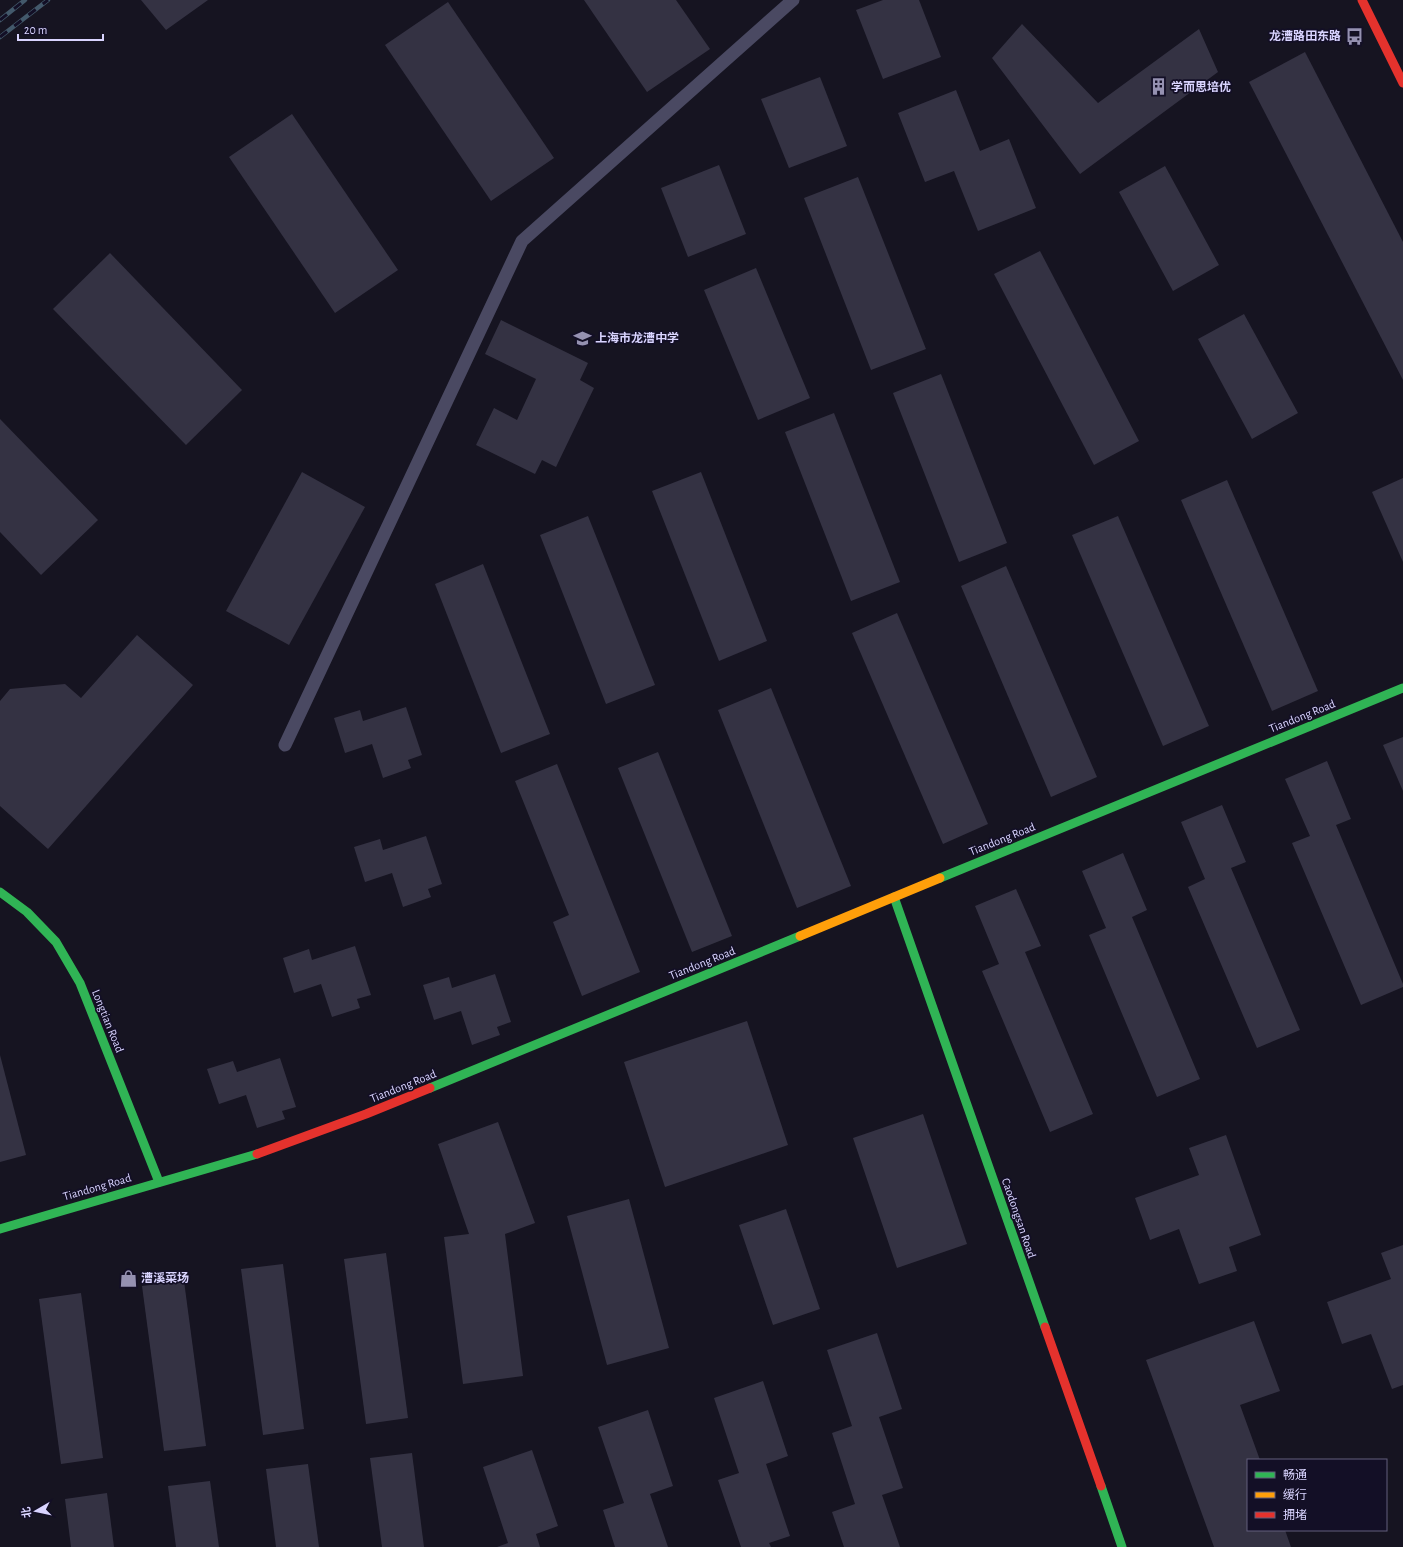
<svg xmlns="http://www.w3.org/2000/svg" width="1403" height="1547" font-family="'Alegreya Sans','Noto Sans SC',sans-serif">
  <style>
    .building { fill: #343243 }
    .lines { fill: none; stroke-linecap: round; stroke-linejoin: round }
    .lane { stroke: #4a4962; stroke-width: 13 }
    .fast { stroke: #30b455; stroke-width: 9 }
    .slow { stroke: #ff9f0a; stroke-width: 9 }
    .jam { stroke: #e5322d; stroke-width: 9 }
    .rail-casing { stroke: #43596b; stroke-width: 4.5 }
    .rail { stroke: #130f26; stroke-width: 3; stroke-dasharray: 9; stroke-linecap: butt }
    .labels { text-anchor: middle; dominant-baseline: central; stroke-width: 3.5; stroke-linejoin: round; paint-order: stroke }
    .poi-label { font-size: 12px; font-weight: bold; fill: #d9d4ff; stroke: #130f26; text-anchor: start }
    .street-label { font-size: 12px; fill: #d9d4ff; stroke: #130f26 }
  </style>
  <rect width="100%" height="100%" fill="#161421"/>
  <g class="building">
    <path d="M 141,0 L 208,0 L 166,30 Z"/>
    <path d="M 584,0 L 676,0 L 710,49 L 647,92 Z"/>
    <path d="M 883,0 L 919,0 L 941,57 L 883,79 L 856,10 Z"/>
    <path d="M 448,2 L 554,158 L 491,201 L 385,45 Z"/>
    <path d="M 1022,24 L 1098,103 L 1199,29 L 1218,72 L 1080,174 L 992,58 Z"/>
    <path d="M 1305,52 L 1403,242 L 1403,380 L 1249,82 Z"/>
    <path d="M 820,77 L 847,146 L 789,168 L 761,99 Z"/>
    <path d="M 956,90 L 980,151 L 1009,139 L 1036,208 L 978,231 L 954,171 L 925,182 L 898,113 Z"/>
    <path d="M 292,114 L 398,270 L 335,313 L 229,157 Z"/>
    <path d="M 719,165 L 746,234 L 688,257 L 661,188 Z"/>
    <path d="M 1165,166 L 1219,265 L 1173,291 L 1119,192 Z"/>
    <path d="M 858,177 L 926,349 L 871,370 L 804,198 Z"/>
    <path d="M 1040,251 L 1139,441 L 1094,465 L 994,274 Z"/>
    <path d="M 110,253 L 242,390 L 186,445 L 53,309 Z"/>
    <path d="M 756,268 L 810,398 L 758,420 L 704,290 Z"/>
    <path d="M 1244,314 L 1298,413 L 1252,439 L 1198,339 Z"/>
    <path d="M 501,320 L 588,363 L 580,380 L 594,388 L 556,467 L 542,460 L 535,474 L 476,445 L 494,408 L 517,420 L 536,379 L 485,354 Z"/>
    <path d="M 941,374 L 1007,543 L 959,562 L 893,393 Z"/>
    <path d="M 834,413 L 900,582 L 851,601 L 785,432 Z"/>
    <path d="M 0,419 L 98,520 L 41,575 L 0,532 Z"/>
    <path d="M 302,472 L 365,507 L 289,645 L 226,611 Z"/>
    <path d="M 701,472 L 767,641 L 719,661 L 652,491 Z"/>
    <path d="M 1403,478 L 1403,562 L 1372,492 Z"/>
    <path d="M 1227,480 L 1318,691 L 1272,711 L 1181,500 Z"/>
    <path d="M 588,516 L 655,685 L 606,704 L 540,535 Z"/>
    <path d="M 1118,516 L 1209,726 L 1163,746 L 1072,535 Z"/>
    <path d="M 483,564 L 550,734 L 501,753 L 435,584 Z"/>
    <path d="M 1006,566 L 1097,777 L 1051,797 L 961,586 Z"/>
    <path d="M 897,613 L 988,824 L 943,844 L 852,633 Z"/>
    <path d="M 137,635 L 193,685 L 48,849 L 0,806 L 0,701 L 10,689 L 65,684 L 81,698 Z"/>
    <path d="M 771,688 L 851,886 L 797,908 L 718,710 Z"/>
    <path d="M 406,707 L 422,755 L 408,760 L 411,768 L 383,778 L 372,744 L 345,753 L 334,718 L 360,710 L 363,721 Z"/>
    <path d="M 1403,737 L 1403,791 L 1383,745 Z"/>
    <path d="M 658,752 L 732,936 L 692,952 L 618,768 Z"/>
    <path d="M 1327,761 L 1351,819 L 1336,825 L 1403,984 L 1403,987 L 1361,1005 L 1292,843 L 1310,836 L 1285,779 Z"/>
    <path d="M 557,764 L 640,972 L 582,996 L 553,922 L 569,915 L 515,781 Z"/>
    <path d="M 1222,805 L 1246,862 L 1231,868 L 1300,1030 L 1257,1048 L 1188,887 L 1205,879 L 1181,822 Z"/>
    <path d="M 426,836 L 442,884 L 428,889 L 431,897 L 403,907 L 392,873 L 365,882 L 354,847 L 380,839 L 383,850 Z"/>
    <path d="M 1123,853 L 1147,910 L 1132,917 L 1200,1079 L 1157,1097 L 1089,935 L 1106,928 L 1082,871 Z"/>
    <path d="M 1016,889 L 1041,946 L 1025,952 L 1093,1114 L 1050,1132 L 982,971 L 999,964 L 975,906 Z"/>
    <path d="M 355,946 L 371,995 L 357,999 L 360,1008 L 332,1017 L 321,984 L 294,993 L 283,958 L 309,949 L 312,960 Z"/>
    <path d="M 495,974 L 511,1022 L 497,1027 L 500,1035 L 472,1045 L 461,1011 L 434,1020 L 423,985 L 449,977 L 452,988 Z"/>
    <path d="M 747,1021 L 788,1145 L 665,1187 L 624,1062 Z"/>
    <path d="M 0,1055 L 26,1155 L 0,1162 Z"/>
    <path d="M 280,1058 L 296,1107 L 282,1111 L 285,1119 L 257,1128 L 246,1095 L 219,1104 L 207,1069 L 233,1061 L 237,1072 Z"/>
    <path d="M 923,1114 L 967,1244 L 897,1268 L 853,1138 Z"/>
    <path d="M 498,1122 L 535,1223 L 505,1234 L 523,1376 L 463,1384 L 444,1237 L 469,1234 L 438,1144 Z"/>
    <path d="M 1226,1135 L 1261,1235 L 1229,1247 L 1237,1271 L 1199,1284 L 1179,1229 L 1150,1240 L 1135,1198 L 1199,1175 L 1189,1148 Z"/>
    <path d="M 629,1199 L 669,1348 L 607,1365 L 567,1216 Z"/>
    <path d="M 786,1209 L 820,1309 L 773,1325 L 739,1225 Z"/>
    <path d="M 1403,1245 L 1403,1385 L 1392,1389 L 1371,1334 L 1342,1344 L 1327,1302 L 1391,1279 L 1381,1253 Z"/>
    <path d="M 386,1253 L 408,1418 L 366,1424 L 344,1259 Z"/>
    <path d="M 283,1264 L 304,1429 L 263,1435 L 241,1269 Z"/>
    <path d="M 184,1281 L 206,1446 L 164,1451 L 142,1286 Z"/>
    <path d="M 81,1293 L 103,1458 L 61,1464 L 39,1299 Z"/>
    <path d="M 1254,1321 L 1280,1391 L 1240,1405 L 1260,1460 L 1248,1460 L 1248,1530 L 1285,1530 L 1291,1547 L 1214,1547 L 1146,1360 Z"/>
    <path d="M 877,1333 L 902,1409 L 879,1417 L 903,1488 L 882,1495 L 900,1547 L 844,1547 L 832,1512 L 855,1504 L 832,1433 L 852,1426 L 827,1350 Z"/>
    <path d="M 763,1381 L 788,1456 L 766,1464 L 790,1536 L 769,1543 L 771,1547 L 741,1547 L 718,1480 L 739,1473 L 714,1398 Z"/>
    <path d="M 648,1410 L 673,1486 L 650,1494 L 668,1547 L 615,1547 L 603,1510 L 624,1503 L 598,1427 Z"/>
    <path d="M 532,1450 L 558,1526 L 536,1534 L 540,1547 L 497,1547 L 508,1543 L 483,1467 Z"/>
    <path d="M 412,1453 L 424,1547 L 382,1547 L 370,1458 Z"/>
    <path d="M 308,1464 L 319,1547 L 276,1547 L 266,1469 Z"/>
    <path d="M 210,1481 L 219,1547 L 176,1547 L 168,1486 Z"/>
    <path d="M 107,1493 L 114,1547 L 71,1547 L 65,1499 Z"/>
  </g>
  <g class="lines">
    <path class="lane" d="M 285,745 L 522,241 L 793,0"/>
    <g class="fast">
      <path d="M 940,878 L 1403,688"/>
      <path d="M 0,892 L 27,912 L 56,942 L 80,983 L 159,1182"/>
      <path d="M 894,897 L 1045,1327"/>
      <path d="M 430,1088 L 800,936"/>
      <path d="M 0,1229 L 257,1154"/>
      <path d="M 1101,1486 L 1122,1547"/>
    </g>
    <path class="slow" d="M 800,936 L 940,878"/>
    <g class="jam">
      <path d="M 1362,0 L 1403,83"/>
      <path d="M 257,1154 L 366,1114 L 430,1088"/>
      <path d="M 1045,1327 L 1101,1486"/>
    </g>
    <defs>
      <g id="rail">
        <path d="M 0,20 L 25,0"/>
        <path d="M 0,37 L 48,0"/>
      </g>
    </defs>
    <use href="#rail" class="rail-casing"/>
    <use href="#rail" class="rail"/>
  </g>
  <defs>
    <symbol id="bus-bare" viewBox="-9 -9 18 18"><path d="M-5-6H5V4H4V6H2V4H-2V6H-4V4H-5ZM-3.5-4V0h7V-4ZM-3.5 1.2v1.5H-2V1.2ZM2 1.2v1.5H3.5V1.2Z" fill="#9591b1" stroke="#130f26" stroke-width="2.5" paint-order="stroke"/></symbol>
    <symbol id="building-bare" viewBox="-9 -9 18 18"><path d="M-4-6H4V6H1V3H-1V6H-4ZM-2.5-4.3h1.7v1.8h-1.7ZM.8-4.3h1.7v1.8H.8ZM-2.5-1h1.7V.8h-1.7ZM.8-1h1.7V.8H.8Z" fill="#9591b1" stroke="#130f26" stroke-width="2.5" paint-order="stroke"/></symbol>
    <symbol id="school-bare" viewBox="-9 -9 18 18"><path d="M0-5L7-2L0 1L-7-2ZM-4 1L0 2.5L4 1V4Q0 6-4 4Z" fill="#9591b1" stroke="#130f26" stroke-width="2.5" paint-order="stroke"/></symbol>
    <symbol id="shop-bare" viewBox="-9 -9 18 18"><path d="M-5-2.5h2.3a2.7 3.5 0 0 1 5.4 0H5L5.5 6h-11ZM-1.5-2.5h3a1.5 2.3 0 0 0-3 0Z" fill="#9591b1" stroke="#130f26" stroke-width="2.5" paint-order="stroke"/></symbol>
  </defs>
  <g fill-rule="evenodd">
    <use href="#bus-bare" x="1342" y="24" width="25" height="25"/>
    <use href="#building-bare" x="1146" y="74" width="25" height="25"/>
    <use href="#school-bare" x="570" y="326" width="25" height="25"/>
    <use href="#shop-bare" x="116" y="1266" width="25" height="25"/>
  </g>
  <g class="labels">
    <g class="poi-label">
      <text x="1341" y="36" text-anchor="end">龙漕路田东路</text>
      <text x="1171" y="87">学而思培优</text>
      <text x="595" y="338">上海市龙漕中学</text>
      <text x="141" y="1278">漕溪菜场</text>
    </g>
    <g class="street-label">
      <text transform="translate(1302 716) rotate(-22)">Tiandong Road</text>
      <text transform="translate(1002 839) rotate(-22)">Tiandong Road</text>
      <text transform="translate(702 963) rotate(-22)">Tiandong Road</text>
      <text transform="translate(108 1021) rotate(68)">Longtian Road</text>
      <text transform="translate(403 1086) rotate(-22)">Tiandong Road</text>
      <text transform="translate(97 1187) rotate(-16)">Tiandong Road</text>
      <text transform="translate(1019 1218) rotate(71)">Caodongsan Road</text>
    </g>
  </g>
  <rect x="1247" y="1459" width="140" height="72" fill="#130f26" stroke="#625e7d"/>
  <rect x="1255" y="1472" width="20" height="6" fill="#30b455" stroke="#625e7d"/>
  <text x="1283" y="1479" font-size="12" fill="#d9d4ff">畅通</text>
  <rect x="1255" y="1492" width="20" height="6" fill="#ff9f0a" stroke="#625e7d"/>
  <text x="1283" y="1499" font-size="12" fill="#d9d4ff">缓行</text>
  <rect x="1255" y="1512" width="20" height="6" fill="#e5322d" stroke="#625e7d"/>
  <text x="1283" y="1519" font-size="12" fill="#d9d4ff">拥堵</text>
  <g transform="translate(36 1511) rotate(261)" stroke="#130f26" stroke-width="3" paint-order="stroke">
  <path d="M0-3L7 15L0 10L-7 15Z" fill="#d9d4ff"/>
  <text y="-6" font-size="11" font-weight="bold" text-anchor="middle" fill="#d9d4ff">北</text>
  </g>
  <path d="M18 34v6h85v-6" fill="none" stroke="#d9d4ff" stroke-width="2"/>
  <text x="24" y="34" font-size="12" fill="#d9d4ff" stroke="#130f26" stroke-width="3" paint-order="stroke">20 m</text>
</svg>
